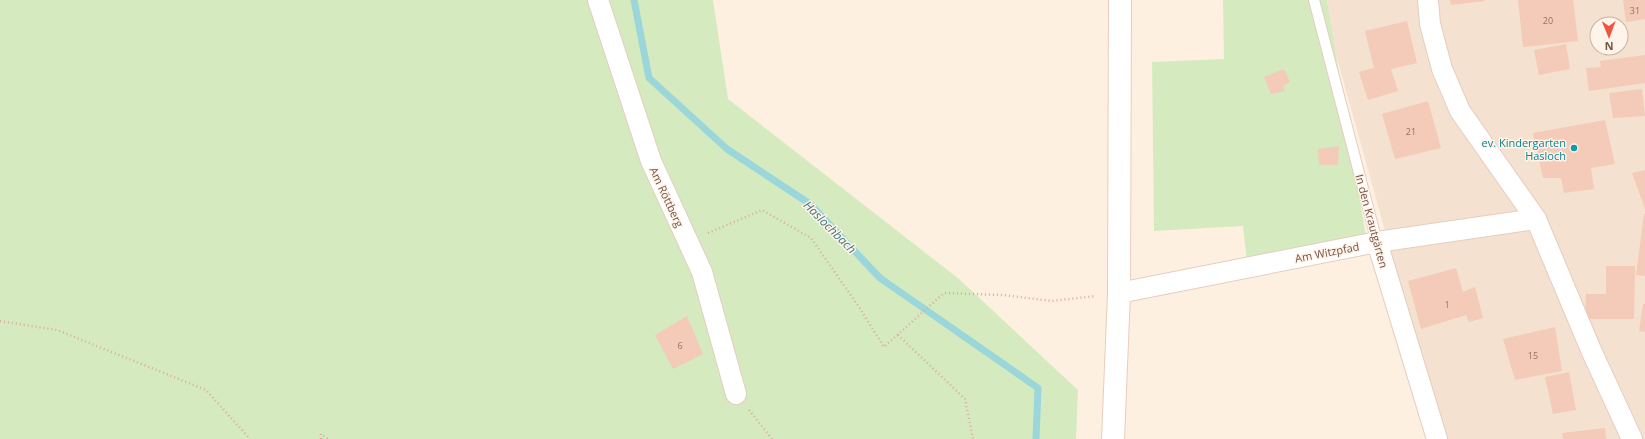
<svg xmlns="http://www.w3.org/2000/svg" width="1645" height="439" font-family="'Open Sans',sans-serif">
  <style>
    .residential { fill: #f5e1cf; fill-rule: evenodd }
    .green { fill: #d5ebbf }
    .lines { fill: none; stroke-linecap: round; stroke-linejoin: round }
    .stream { stroke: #9bd6da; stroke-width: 7 }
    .building { fill: #f4cab8 }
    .service-casing { stroke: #e4cdc0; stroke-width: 12 }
    .minor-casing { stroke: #e4cdc0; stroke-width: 22 }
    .secondary-casing { stroke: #e9cdbc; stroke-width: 24 }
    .path { stroke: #d9ad9b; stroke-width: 2.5; stroke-dasharray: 1 3; stroke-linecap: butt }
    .service { stroke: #fff; stroke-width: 10 }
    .minor { stroke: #fff; stroke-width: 20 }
    .secondary { stroke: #fff; stroke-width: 22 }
    .culture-dot { fill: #0f9aa8; stroke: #fff4e9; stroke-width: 1.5 }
    .labels { text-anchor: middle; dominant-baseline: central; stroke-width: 3; stroke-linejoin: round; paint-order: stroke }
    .number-label { font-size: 9px; fill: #967163 }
    .culture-label { font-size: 11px; fill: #0d838f; stroke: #fff4e9; text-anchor: end }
    .street-label { font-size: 11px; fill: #765347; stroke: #fff4e9 }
    .water-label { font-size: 12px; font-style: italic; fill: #3a777c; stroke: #fff4e9 }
  </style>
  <rect width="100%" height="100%" fill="#fdf0e1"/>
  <path class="residential" d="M 1327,0 L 1645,0 L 1645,439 L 1448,439 L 1394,263 L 1335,51 ZM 1597,24 L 1621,24 L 1621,48 L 1597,48 Z"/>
  <g class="green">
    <path d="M 0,0 L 713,0 L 728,99 L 959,279 L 1078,390 L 1076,439 L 0,439 Z"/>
    <path d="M 1223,0 L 1327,0 L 1366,237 L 1247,262 L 1243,226 L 1154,231 L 1152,62 L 1224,59 Z"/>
  </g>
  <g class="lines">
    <path class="stream" d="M 634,0 L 649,78 L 727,149 L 810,204 L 880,278 L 1038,388 L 1036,439"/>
  </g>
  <g class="building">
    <path d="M 1450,0 L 1485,0 L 1485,1 L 1451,5 Z"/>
    <path d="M 1518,0 L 1573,0 L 1578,41 L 1523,47 Z"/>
    <path d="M 1623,0 L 1645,0 L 1645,19 L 1626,22 Z"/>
    <path d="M 1407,21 L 1417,63 L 1391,69 L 1398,91 L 1368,100 L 1359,72 L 1374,68 L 1365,31 Z"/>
    <path d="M 1566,44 L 1570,69 L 1539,75 L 1534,50 Z"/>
    <path d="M 1645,55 L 1645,83 L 1589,91 L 1586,68 L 1601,67 L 1600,61 Z"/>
    <path d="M 1284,69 L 1290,82 L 1283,86 L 1285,91 L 1271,94 L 1264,77 Z"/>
    <path d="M 1642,89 L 1645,116 L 1613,118 L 1609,93 Z"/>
    <path d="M 1428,101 L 1441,148 L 1395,159 L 1382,114 Z"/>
    <path d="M 1605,120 L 1615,164 L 1591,168 L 1594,189 L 1564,193 L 1561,178 L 1543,178 L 1533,133 Z"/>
    <path d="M 1339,146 L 1338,165 L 1319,165 L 1318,149 Z"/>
    <path d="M 1645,170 L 1645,209 L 1632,173 Z"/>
    <path d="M 1644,214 L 1645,214 L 1645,276 L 1636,275 Z"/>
    <path d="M 1606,266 L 1635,266 L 1634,319 L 1585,319 L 1586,294 L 1606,294 Z"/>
    <path d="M 1456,268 L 1463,292 L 1475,287 L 1483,318 L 1469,322 L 1466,315 L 1421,329 L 1408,281 Z"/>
    <path d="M 1643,304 L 1645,304 L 1645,332 L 1639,331 Z"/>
    <path d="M 687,316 L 703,354 L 673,369 L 655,335 Z"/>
    <path d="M 1555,327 L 1562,371 L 1515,380 L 1503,339 Z"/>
    <path d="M 1569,372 L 1576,410 L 1553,414 L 1545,377 Z"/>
    <path d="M 1605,428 L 1606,439 L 1563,439 L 1562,433 Z"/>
  </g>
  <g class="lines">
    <defs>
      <path id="service" d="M 1314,0 L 1377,242"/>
      <g id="minor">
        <path d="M 598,0 L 651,161 L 702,272 L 736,394"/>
        <path d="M 1428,0 L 1430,24 L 1442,69 L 1460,111 L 1536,219 L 1591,350 L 1632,439"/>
        <path d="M 1377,242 L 1437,439"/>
        <path d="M 1119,293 L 1377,242 L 1536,219"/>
      </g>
      <path id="secondary" d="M 1113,439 L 1119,293 L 1120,0"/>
    </defs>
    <use href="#service" class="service-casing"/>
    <use href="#minor" class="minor-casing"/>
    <use href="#secondary" class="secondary-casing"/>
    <g class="path">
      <path d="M 708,233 L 762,210 L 811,238 L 859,307 L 884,347 L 944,293 L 1003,295 L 1052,301 L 1096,296"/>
      <path d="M 0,321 L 57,330 L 206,390 L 250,439"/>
      <path d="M 898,335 L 965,399 L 973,439"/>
      <path d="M 749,410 L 772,439"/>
      <path d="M 321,439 L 321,434 L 328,439"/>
    </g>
    <use href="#service" class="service"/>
    <use href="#minor" class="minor"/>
    <use href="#secondary" class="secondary"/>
  </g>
  <circle class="culture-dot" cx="1574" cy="148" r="4"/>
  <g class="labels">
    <g class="number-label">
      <text x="1635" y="10">31</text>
      <text x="1548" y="20">20</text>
      <text x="1411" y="131">21</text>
      <text x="1447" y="304">1</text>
      <text x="680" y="345">6</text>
      <text x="1533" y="355">15</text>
    </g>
    <g class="culture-label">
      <text x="1566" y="142">ev. Kindergarten<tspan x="1566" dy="13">Hasloch</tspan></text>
    </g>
    <g class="street-label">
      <text transform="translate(667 197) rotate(65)">Am Röttberg</text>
      <text transform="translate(1372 221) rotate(75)">In den Krautgärten</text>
      <text transform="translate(1327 252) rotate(-11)">Am Witzpfad</text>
    </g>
    <g class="water-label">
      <text transform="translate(830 227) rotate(45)">Haslochbach</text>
    </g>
  </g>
  <g transform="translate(1609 36) rotate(179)"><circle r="19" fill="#fff4e9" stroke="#c8b4a8"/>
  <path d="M0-3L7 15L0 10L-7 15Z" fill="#ed5740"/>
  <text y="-6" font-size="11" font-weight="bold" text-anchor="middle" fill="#765347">N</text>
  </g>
</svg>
